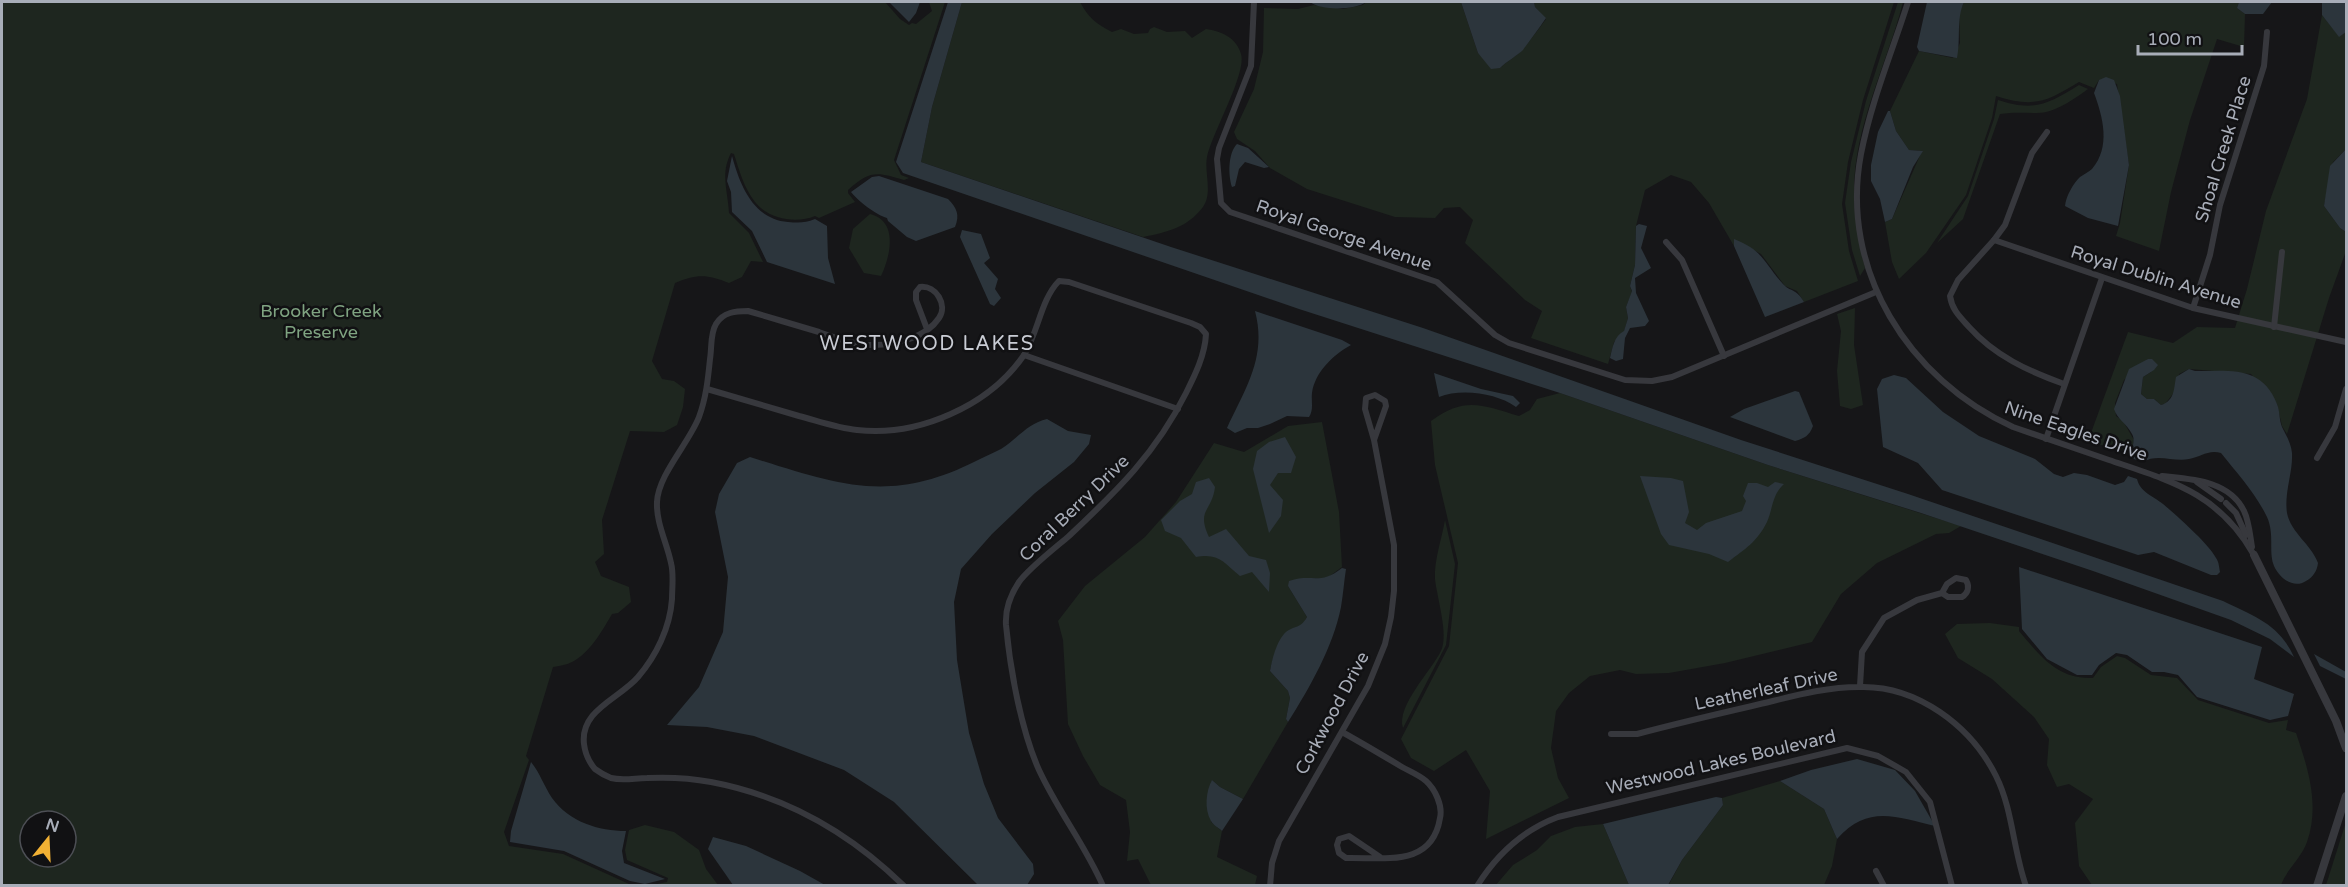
<svg xmlns="http://www.w3.org/2000/svg" width="2348" height="887" font-family="'Varela Round',sans-serif">
  <style>
    .green { fill: #1e261f; fill-rule: evenodd }
    .water { fill: #2c353c }
    .lines { fill: none; stroke-linecap: round; stroke-linejoin: round }
    .minor { stroke: #37383d; stroke-width: 6 }
    .tertiary { stroke: #37383d; stroke-width: 8 }
    .labels { text-anchor: middle; dominant-baseline: central; stroke-width: 5; stroke-linejoin: round; paint-order: stroke }
    .street-label { font-size: 18px; fill: #a8adb8; stroke: #111113 }
    .park-label { font-size: 18px; fill: #7fa381; stroke: #111113 }
    .neighbourhood-label { font-size: 20px; letter-spacing: 1.5px; fill: #c9ccd4; stroke: #111113 }
  </style>
  <rect width="100%" height="100%" fill="#161618"/>
  <g class="green">
    <path d="M 2,2 L 885,2 L 900,19 L 909,25 L 912,23 L 916,24 L 932,11 L 929,2 L 945,2 L 894,160 L 901,175 L 909,178 L 904,180 C 877,172 870,170 848,190 L 848,193 L 855,202 L 819,218 L 815,216 C 796,224 768,219 755,202 C 744,188 739,170 734,154 L 731,153 C 720,174 728,191 729,213 L 749,233 L 763,262 L 751,261 L 742,277 L 729,283 C 707,274 696,274 675,283 L 652,361 L 662,379 L 674,381 L 685,389 L 683,407 L 677,425 L 664,432 L 630,431 L 602,520 L 604,554 L 595,562 L 601,576 L 629,587 L 631,602 L 618,613 L 612,614 C 602,631 590,653 572,662 C 566,665 559,666 553,667 L 526,756 L 529,760 L 504,832 L 509,846 L 563,854 L 629,884 L 638,885 L 2,885 ZM 30,821 L 66,821 L 66,857 L 30,857 Z"/>
    <path d="M 962,2 L 1080,2 C 1088,17 1096,24 1112,32 L 1121,29 L 1134,34 L 1148,33 L 1150,29 L 1154,27 L 1167,32 L 1185,31 L 1192,38 L 1206,29 C 1221,31 1237,38 1241,54 C 1247,73 1212,133 1207,157 C 1204,172 1213,193 1203,207 C 1187,228 1167,232 1143,237 L 921,162 L 932,107 Z"/>
    <path d="M 1366,2 L 1461,2 L 1478,53 L 1500,68 C 1506,62 1518,55 1522,50 C 1530,40 1539,29 1546,19 L 1535,7 L 1534,2 L 1894,2 L 1863,100 L 1848,162 L 1842,204 L 1849,251 L 1858,281 L 1804,302 L 1797,291 L 1785,286 L 1761,254 L 1734,240 L 1734,246 L 1709,203 L 1691,182 L 1671,175 L 1645,190 L 1636,226 L 1635,265 L 1630,286 L 1632,292 L 1626,307 L 1628,318 L 1624,332 L 1614,342 L 1608,364 L 1531,338 L 1542,311 L 1525,300 L 1465,243 L 1473,220 L 1460,207 L 1444,208 L 1435,218 L 1395,217 L 1307,189 L 1270,168 L 1255,151 L 1237,139 L 1234,132 L 1254,89 L 1263,52 L 1264,8 L 1298,9 L 1314,5 L 1343,9 L 1363,5 Z"/>
    <path d="M 1898,2 L 1903,2 C 1887,64 1854,126 1854,191 C 1854,218 1859,243 1865,268 L 1860,276 L 1852,250 L 1845,203 L 1851,162 L 1866,101 Z"/>
    <path d="M 1964,2 L 2239,2 L 2237,8 L 2245,14 L 2244,47 L 2217,39 L 2190,120 L 2171,192 L 2159,251 L 2116,236 L 2120,223 L 2129,165 L 2117,84 L 2099,80 L 2094,88 L 2079,82 C 2046,102 2034,108 1996,96 L 1992,118 L 1966,195 L 1926,253 L 1899,279 L 1892,262 L 1885,222 L 1892,219 L 1922,151 L 1909,150 L 1896,131 L 1890,111 L 1919,51 L 1953,58 L 1960,43 L 1959,13 Z"/>
    <path d="M 2322,15 L 2339,36 L 2346,32 L 2346,149 L 2333,162 L 2324,206 L 2340,228 L 2346,232 L 2346,251 L 2329,298 L 2287,434 L 2282,426 L 2277,404 L 2251,374 L 2189,369 L 2179,374 L 2176,390 L 2165,404 L 2161,405 L 2154,399 L 2147,399 L 2141,394 L 2143,377 L 2151,372 L 2153,362 L 2151,359 L 2148,359 L 2124,380 L 2115,403 L 2116,416 L 2123,421 L 2134,440 L 2131,454 L 2088,441 L 2128,332 L 2173,343 L 2197,327 L 2235,328 L 2247,289 L 2266,211 L 2307,99 Z"/>
    <path d="M 2079,85 L 2088,89 C 2074,99 2055,113 2037,113 C 2024,113 2013,112 2000,114 L 1963,219 L 1937,243 L 1968,196 L 1994,119 L 1998,100 C 2034,112 2048,104 2079,85 Z"/>
    <path d="M 870,214 C 898,221 891,255 881,276 L 864,273 L 849,248 L 853,229 Z"/>
    <path d="M 1855,308 L 1854,345 L 1863,405 L 1851,409 L 1840,406 L 1837,371 L 1841,331 L 1837,314 Z"/>
    <path d="M 1560,393 L 1768,465 L 1961,526 L 1949,533 L 1936,534 L 1877,563 L 1841,594 L 1812,642 L 1725,663 L 1669,673 L 1636,674 L 1620,670 L 1590,676 L 1569,693 L 1556,711 L 1551,748 L 1558,778 L 1569,798 L 1486,839 L 1490,791 L 1466,750 L 1434,771 L 1411,758 L 1401,739 L 1449,646 L 1458,563 L 1435,465 L 1431,421 C 1465,396 1482,405 1519,416 L 1530,410 L 1537,399 Z"/>
    <path d="M 1322,422 L 1339,512 L 1342,567 L 1326,579 L 1308,578 L 1288,586 L 1307,617 L 1303,625 C 1286,631 1273,653 1270,671 L 1288,691 L 1290,698 L 1286,719 L 1288,722 L 1243,799 L 1220,787 L 1212,780 L 1211,822 L 1222,831 L 1217,857 L 1257,876 L 1255,885 L 1151,885 L 1138,859 L 1127,861 L 1130,832 L 1126,800 L 1100,785 L 1083,756 L 1068,724 L 1063,640 L 1058,621 L 1085,586 L 1145,537 L 1176,502 L 1214,443 L 1244,452 L 1288,426 Z"/>
    <path d="M 1445,520 L 1455,564 L 1446,645 L 1403,728 C 1396,706 1432,670 1441,651 C 1449,635 1437,598 1435,579 C 1434,560 1442,538 1445,520 Z"/>
    <path d="M 1990,623 L 2019,627 L 2019,631 C 2040,656 2058,680 2093,678 L 2101,667 L 2117,656 L 2125,658 L 2151,675 L 2177,678 L 2198,700 L 2269,723 L 2288,720 L 2286,730 L 2296,733 C 2308,768 2320,805 2307,842 C 2302,857 2287,869 2281,885 L 2092,885 L 2079,866 L 2075,823 L 2093,799 L 2069,784 L 2057,787 L 2047,765 L 2049,739 L 2034,717 L 1992,679 L 1958,658 L 1945,634 L 1957,624 Z"/>
    <path d="M 1780,781 L 1824,809 L 1837,839 L 1832,866 L 1824,885 L 1668,886 L 1682,860 L 1723,805 L 1722,798 Z"/>
    <path d="M 2346,822 L 2346,885 L 2326,885 Z"/>
    <path d="M 1603,824 L 1629,885 L 1495,886 L 1513,865 L 1537,850 L 1551,836 L 1575,827 Z"/>
    <path d="M 645,825 L 674,832 L 699,850 L 706,869 L 718,885 L 652,885 L 667,882 L 668,878 L 627,860 L 625,850 L 629,830 Z"/>
  </g>
  <g class="water">
    <path d="M 889,2 L 920,2 L 916,13 L 909,22 Z"/>
    <path d="M 948,2 L 962,2 L 932,107 L 921,162 L 1171,247 L 1423,328 L 1741,440 L 1908,494 L 2223,601 C 2254,616 2279,624 2294,657 L 2270,639 L 2231,620 L 2093,571 L 1921,513 L 1768,465 L 1560,393 L 1299,309 L 903,173 L 896,162 Z"/>
    <path d="M 1310,2 L 1366,2 C 1356,10 1321,11 1310,2 Z"/>
    <path d="M 1461,2 L 1534,2 L 1535,7 L 1546,18 C 1539,29 1530,40 1523,50 C 1518,55 1506,62 1500,68 L 1491,69 L 1478,53 Z"/>
    <path d="M 1927,2 L 1964,2 C 1956,19 1961,39 1957,58 L 1919,51 L 1917,47 Z"/>
    <path d="M 2239,2 L 2272,2 L 2263,14 L 2245,14 L 2237,8 Z"/>
    <path d="M 2322,2 L 2346,2 L 2346,32 L 2339,37 L 2322,15 Z"/>
    <path d="M 2106,77 L 2114,80 L 2120,96 L 2129,165 L 2118,226 L 2088,218 L 2065,206 C 2066,196 2073,184 2080,177 C 2084,174 2089,172 2092,169 C 2111,147 2103,117 2094,93 L 2099,80 Z"/>
    <path d="M 1888,111 L 1890,111 L 1896,131 L 1909,150 L 1923,151 L 1913,167 L 1892,219 L 1885,222 L 1880,199 L 1871,181 L 1871,165 L 1878,132 Z"/>
    <path d="M 1237,144 L 1248,148 L 1269,167 L 1264,168 L 1245,162 L 1239,169 L 1235,186 L 1232,187 C 1228,175 1228,153 1237,144 Z"/>
    <path d="M 2346,149 L 2346,232 L 2340,228 L 2324,206 L 2330,166 Z"/>
    <path d="M 732,156 C 740,185 753,219 788,222 C 799,223 805,223 815,219 L 827,226 L 828,258 L 835,284 L 767,262 L 752,231 L 732,212 L 731,192 L 727,181 Z"/>
    <path d="M 879,176 L 948,199 C 957,208 960,215 955,227 L 916,241 L 907,237 L 888,221 L 887,218 C 876,215 857,200 851,192 L 872,177 Z"/>
    <path d="M 1639,224 L 1647,226 L 1641,248 L 1651,268 L 1635,278 L 1636,293 L 1649,321 L 1645,326 L 1630,328 L 1625,338 L 1623,359 L 1616,361 L 1610,358 C 1612,349 1614,336 1624,331 L 1628,318 L 1626,307 L 1632,291 L 1630,286 L 1635,265 L 1636,226 Z"/>
    <path d="M 962,230 L 981,234 L 990,258 L 984,263 L 998,279 L 995,289 L 1001,298 L 994,306 L 990,304 L 960,237 Z"/>
    <path d="M 1734,239 C 1763,250 1764,263 1783,284 C 1790,292 1796,288 1804,302 L 1765,317 L 1734,246 Z"/>
    <path d="M 1255,311 L 1342,340 L 1351,345 C 1333,355 1315,372 1312,393 C 1311,402 1314,409 1309,417 L 1287,416 L 1270,424 L 1258,428 L 1247,428 L 1235,433 L 1227,428 C 1246,387 1267,357 1255,311 Z"/>
    <path d="M 2148,359 L 2152,359 L 2158,365 L 2154,370 L 2143,377 L 2141,394 L 2147,399 L 2154,399 L 2161,405 C 2175,401 2174,387 2176,377 L 2189,369 L 2195,371 C 2230,371 2262,365 2277,404 C 2280,411 2279,420 2282,427 C 2286,435 2291,443 2292,453 C 2293,473 2284,492 2287,513 C 2291,533 2311,544 2318,563 C 2317,571 2313,577 2306,581 C 2294,589 2280,579 2274,566 C 2268,552 2275,535 2267,517 C 2256,494 2237,473 2221,453 C 2209,449 2200,457 2189,459 C 2173,462 2157,453 2143,462 L 2134,459 C 2128,450 2137,443 2132,434 C 2127,424 2117,419 2114,409 L 2129,369 Z"/>
    <path d="M 1434,373 L 1481,389 L 1513,396 L 1520,403 L 1516,407 C 1497,393 1461,388 1439,397 Z"/>
    <path d="M 1894,375 L 1906,378 L 1943,412 L 1979,436 L 2035,459 L 2054,474 L 2063,477 L 2074,473 L 2087,475 L 2115,485 L 2124,482 L 2128,476 L 2137,479 C 2140,492 2153,496 2163,504 C 2176,515 2209,544 2216,558 C 2219,562 2219,567 2220,572 L 2217,575 L 2211,575 L 2154,552 L 2138,555 L 1942,490 L 1918,463 L 1883,447 L 1877,389 L 1882,379 Z"/>
    <path d="M 1795,391 L 1799,392 L 1813,426 C 1809,436 1805,438 1795,441 L 1730,417 L 1744,409 Z"/>
    <path d="M 1047,419 L 1068,431 L 1091,435 L 1089,444 L 1074,462 L 1035,493 L 992,534 L 961,569 L 954,602 L 957,660 L 969,733 L 984,784 L 998,818 L 1033,864 L 1034,874 L 1027,885 L 978,885 L 894,802 L 844,770 L 754,736 L 707,727 L 667,725 L 699,687 L 723,632 L 728,577 L 715,512 L 719,494 L 737,463 L 750,457 C 837,484 889,505 976,461 C 984,457 993,453 1001,449 C 1017,439 1028,423 1047,419 Z"/>
    <path d="M 1285,437 L 1296,457 L 1291,473 L 1278,473 L 1270,485 L 1283,500 L 1281,516 L 1269,533 L 1253,469 L 1257,451 L 1269,442 Z"/>
    <path d="M 1640,476 L 1671,478 L 1683,481 L 1689,512 L 1685,523 L 1697,530 L 1706,523 L 1742,511 L 1746,501 L 1743,496 L 1748,483 L 1757,483 L 1768,487 L 1775,482 L 1784,484 C 1772,495 1773,508 1767,522 C 1757,542 1745,549 1728,562 L 1709,554 L 1669,545 L 1661,534 Z"/>
    <path d="M 1209,478 L 1215,487 C 1212,512 1196,509 1209,537 L 1226,529 L 1249,556 L 1266,560 L 1270,573 L 1269,592 L 1252,572 L 1240,576 C 1223,562 1219,553 1196,557 L 1181,538 L 1165,531 L 1161,520 L 1180,501 L 1192,494 L 1196,482 Z"/>
    <path d="M 2019,567 L 2262,647 L 2254,679 L 2294,694 L 2288,716 L 2270,720 L 2197,697 L 2178,675 L 2164,672 L 2152,672 L 2127,655 L 2116,653 L 2099,665 L 2092,675 L 2077,675 L 2047,659 L 2022,629 Z"/>
    <path d="M 1342,568 L 1346,569 C 1344,582 1343,595 1341,607 C 1333,647 1310,687 1288,722 L 1286,719 L 1290,698 L 1288,691 L 1270,671 C 1272,660 1276,643 1284,634 C 1292,625 1300,630 1307,617 L 1288,586 L 1289,581 C 1313,573 1319,586 1342,568 Z"/>
    <path d="M 2314,654 L 2346,672 L 2346,679 L 2320,666 Z"/>
    <path d="M 1857,759 L 1895,770 L 1915,791 L 1935,826 C 1896,817 1868,804 1837,839 L 1824,809 L 1780,781 L 1811,770 Z"/>
    <path d="M 531,762 C 540,773 544,786 552,798 C 569,822 599,831 626,831 L 622,851 L 624,863 L 665,879 L 645,884 L 630,881 L 564,851 L 510,842 L 511,831 Z"/>
    <path d="M 1212,780 L 1220,787 L 1243,799 L 1222,831 C 1219,828 1213,825 1211,821 C 1204,809 1206,791 1212,780 Z"/>
    <path d="M 1716,797 L 1722,798 L 1723,805 L 1682,860 L 1668,885 L 1629,885 L 1603,824 Z"/>
    <path d="M 713,837 L 746,846 L 800,871 L 825,885 L 733,885 L 708,849 Z"/>
  </g>
  <g class="lines">
    <g class="minor">
      <path d="M 1254,2 L 1251,66 L 1219,148 L 1217,159 L 1221,203 L 1230,212 L 1437,282 L 1495,335 L 1509,343 L 1625,380 L 1652,381 L 1672,377 L 1876,292"/>
      <path d="M 1908,2 C 1892,52 1871,102 1861,154 C 1839,270 1909,380 2013,427 C 2045,438 2077,449 2109,460 C 2171,481 2219,493 2254,555"/>
      <path d="M 2047,132 L 2032,153 L 2005,225 L 1994,240 L 1958,280 L 1950,296 C 1952,310 1960,317 1969,327 C 1995,356 2028,371 2064,384"/>
      <path d="M 1994,240 L 2193,308 L 2346,342"/>
      <path d="M 1666,242 L 1682,260 L 1724,356"/>
      <path d="M 2193,308 L 2210,255 L 2220,205 L 2264,66 L 2267,32"/>
      <path d="M 2274,327 L 2282,252"/>
      <path d="M 1024,355 L 1178,409"/>
      <path d="M 707,389 C 738,398 769,407 799,416 C 818,421 837,428 857,430 C 918,437 989,406 1024,355 C 1038,333 1041,299 1059,281 L 1069,282 L 1191,323 L 1200,327 L 1206,334 C 1205,355 1195,375 1186,393 C 1156,453 1117,491 1069,536 C 1055,548 1029,568 1019,582 C 1011,594 1005,610 1006,625 C 1010,669 1021,730 1039,770 C 1058,811 1085,845 1103,886"/>
      <path d="M 2046,439 L 2102,278"/>
      <path d="M 2317,458 L 2335,427 L 2346,389"/>
      <path d="M 2162,476 C 2190,479 2229,480 2244,511 C 2249,521 2250,535 2252,547"/>
      <path d="M 2197,482 L 2221,499"/>
      <path d="M 2226,503 L 2236,513 L 2246,535"/>
      <path d="M 1860,686 L 1862,652 L 1884,618 L 1917,600 L 1942,593 L 1947,584 L 1956,578 L 1966,580 C 1970,587 1968,593 1962,597 L 1948,597 L 1942,593"/>
      <path d="M 1342,732 C 1362,743 1382,755 1402,767 C 1409,771 1419,775 1426,781 C 1435,789 1443,806 1440,818 C 1432,868 1384,857 1346,858 L 1339,853 L 1337,845 L 1339,839 L 1349,836 L 1380,857"/>
      <path d="M 1611,734 L 1637,734 C 1675,724 1713,715 1752,706 C 1787,698 1822,687 1859,687 C 1917,685 1971,726 1996,776 C 2013,810 2013,850 2026,886"/>
      <path d="M 1876,871 L 1884,886"/>
      <path d="M 904,886 C 850,833 785,796 711,782 C 690,778 668,777 647,778 C 635,778 623,781 611,778 C 606,776 599,772 595,769 C 589,762 585,753 584,744 C 580,710 619,699 638,677 C 656,656 670,628 672,599 C 672,588 674,574 671,563 C 667,543 656,523 657,502 C 658,475 689,443 699,417 C 706,398 708,379 710,359 C 712,347 710,334 716,324 C 723,312 736,311 748,311 C 772,318 795,325 819,332 C 837,338 854,345 873,345 C 895,345 926,338 939,318 C 948,305 936,285 920,287 L 916,292 L 916,300 L 927,329"/>
      <path d="M 1270,886 L 1272,863 L 1279,841 L 1368,686 L 1385,644 L 1391,617 L 1394,591 L 1394,545 L 1374,440 L 1365,409 L 1366,398 L 1375,395 L 1385,401 L 1386,406 L 1374,440"/>
      <path d="M 1477,886 C 1497,854 1523,830 1558,817 L 1847,748 L 1878,756 L 1906,772 L 1930,802 L 1952,886"/>
    </g>
    <g class="tertiary">
      <path d="M 2254,555 L 2336,721 L 2346,748"/>
      <path d="M 2317,886 L 2346,796"/>
    </g>
  </g>
  <g class="labels">
    <g class="street-label">
      <text transform="translate(2223 149) rotate(-73)">Shoal Creek Place</text>
      <text transform="translate(1344 235) rotate(19)">Royal George Avenue</text>
      <text transform="translate(2156 277) rotate(17)">Royal Dublin Avenue</text>
      <text transform="translate(2076 431) rotate(19)">Nine Eagles Drive</text>
      <text transform="translate(1074 508) rotate(-44)">Coral Berry Drive</text>
      <text transform="translate(1766 689) rotate(-12)">Leatherleaf Drive</text>
      <text transform="translate(1332 713) rotate(-62)">Corkwood Drive</text>
      <text transform="translate(1721 762) rotate(-13)">Westwood Lakes Boulevard</text>
    </g>
    <g class="park-label">
      <text x="321" y="311">Brooker Creek<tspan x="321" dy="21">Preserve</tspan></text>
    </g>
    <g class="neighbourhood-label">
      <text x="927" y="344">WESTWOOD LAKES</text>
    </g>
  </g>
  <rect width="2348" height="887" fill="none" stroke="#a8adb8" stroke-width="6"/>
  <g transform="translate(48 839) rotate(18)"><circle r="28" fill="#111113" stroke="#4d4f55" stroke-width="1.5"/>
  <path d="M0-4.5L10 22L0 15L-10 22Z" fill="#f2b134"/>
  <text y="-9" font-size="16" font-weight="bold" text-anchor="middle" fill="#a8adb8">N</text>
  </g>
  <path d="M2138 45v9h104v-9" fill="none" stroke="#a8adb8" stroke-width="3"/>
  <text x="2147" y="45" font-size="18" fill="#a8adb8" stroke="#111113" stroke-width="4.5" paint-order="stroke">100 m</text>
</svg>
